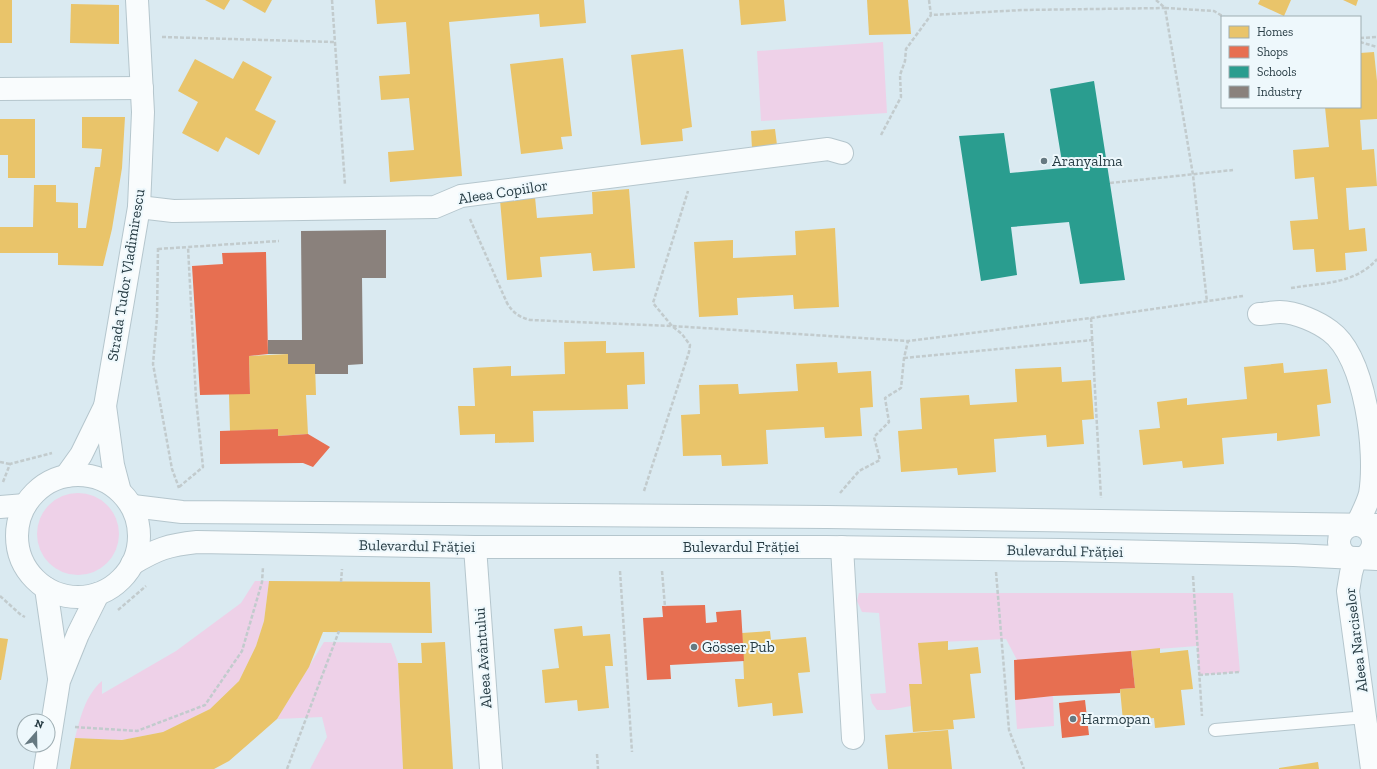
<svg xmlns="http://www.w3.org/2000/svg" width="1377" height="769" font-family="'Zilla Slab',serif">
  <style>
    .green { fill: #eed1e8 }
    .homes { fill: #e9c46a }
    .shops { fill: #e76f51 }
    .schools { fill: #2a9d8f }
    .industry { fill: #8a817c }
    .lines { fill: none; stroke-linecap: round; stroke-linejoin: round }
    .lane-casing { stroke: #b5c6cd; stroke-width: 14 }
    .street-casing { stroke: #b5c6cd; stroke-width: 24 }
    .secondary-casing { stroke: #b5c6cd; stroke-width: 24 }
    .path { stroke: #c2cbcd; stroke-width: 2.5; stroke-dasharray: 4 2; stroke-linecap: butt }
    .lane { stroke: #f9fcfd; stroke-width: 12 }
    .street { stroke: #f9fcfd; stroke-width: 22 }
    .secondary { stroke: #f9fcfd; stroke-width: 22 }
    .poi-dot { fill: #667981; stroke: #eef8fc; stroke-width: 1.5 }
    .labels { text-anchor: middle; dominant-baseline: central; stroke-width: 4; stroke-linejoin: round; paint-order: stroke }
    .poi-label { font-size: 15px; fill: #273c44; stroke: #eef8fc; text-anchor: start }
    .street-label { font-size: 15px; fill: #273c44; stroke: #eef8fc }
  </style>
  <rect width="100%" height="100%" fill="#daeaf1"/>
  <g class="green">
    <path d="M 883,42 L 887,113 L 761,121 L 757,51 Z"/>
    <circle cx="78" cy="534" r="41"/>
    <path d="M 255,581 L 269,581 L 264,621 L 256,646 L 239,681 L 210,709 L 163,732 L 122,740 L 75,738 C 81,716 85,696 102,681 L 102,694 L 176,651 L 241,603 Z"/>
    <path d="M 859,593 L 1233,593 L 1240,672 L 1199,675 L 1197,646 L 1017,660 L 1006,639 L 919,643 L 922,684 L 909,685 L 911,706 L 889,710 L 877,710 L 872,703 L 870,694 L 886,693 L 879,613 L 862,612 L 857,601 Z"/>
    <path d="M 324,642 L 391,643 L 398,663 L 403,769 L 310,769 L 327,737 L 322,717 L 277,719 Z"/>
    <path d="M 1053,696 L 1054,726 L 1017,729 L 1015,700 Z"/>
  </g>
  <g class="homes">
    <rect x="0" y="0" width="12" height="43"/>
    <path d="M 205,0 L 230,0 L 224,10 Z"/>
    <path d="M 242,0 L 272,0 L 265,13 Z"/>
    <path d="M 375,0 L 584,0 L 586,23 L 540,27 L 539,14 L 449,22 L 462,176 L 390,182 L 388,152 L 414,150 L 409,98 L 381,100 L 379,76 L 410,74 L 406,22 L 377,24 Z"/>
    <path d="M 739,0 L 784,0 L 786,21 L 741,25 Z"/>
    <path d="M 867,0 L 908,0 L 911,34 L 869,35 Z"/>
    <path d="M 1260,0 L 1291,0 L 1284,16 L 1258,4 Z"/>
    <path d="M 1343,0 L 1358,0 L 1356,6 Z"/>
    <path d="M 71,4 L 119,5 L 119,44 L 70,43 Z"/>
    <path d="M 683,49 L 692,127 L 682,129 L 683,141 L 641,145 L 631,55 Z"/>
    <path d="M 1374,52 L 1377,81 L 1377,119 L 1360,120 L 1362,150 L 1374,149 L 1377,186 L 1346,188 L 1349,230 L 1365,228 L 1367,251 L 1345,253 L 1346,270 L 1316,272 L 1314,249 L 1293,250 L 1290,221 L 1318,219 L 1314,177 L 1295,179 L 1293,150 L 1329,147 L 1325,107 L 1360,107 L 1360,53 Z"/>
    <path d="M 563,58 L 572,136 L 561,137 L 563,149 L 521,154 L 510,64 Z"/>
    <path d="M 195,59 L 233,79 L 243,61 L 272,77 L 255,110 L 276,121 L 259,155 L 226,137 L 218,152 L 182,133 L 198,102 L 178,91 Z"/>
    <path d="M 82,117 L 125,117 L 122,168 L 112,229 L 103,266 L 58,265 L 58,253 L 0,253 L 0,227 L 33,227 L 34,185 L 56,185 L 56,202 L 78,203 L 78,228 L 86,228 L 95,167 L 100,167 L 102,149 L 82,148 Z"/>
    <path d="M 0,119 L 35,119 L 35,178 L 8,178 L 8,155 L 0,155 Z"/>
    <path d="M 775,129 L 777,145 L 752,148 L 751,131 Z"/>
    <path d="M 629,189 L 635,268 L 593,271 L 591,253 L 540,257 L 542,277 L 507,280 L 500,200 L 535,197 L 537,218 L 593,214 L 592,192 Z"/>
    <path d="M 835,228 L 839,307 L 794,309 L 793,295 L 737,298 L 738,315 L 699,317 L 694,242 L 733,240 L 733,258 L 796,255 L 795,231 Z"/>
    <path d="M 606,341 L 606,353 L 644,352 L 645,384 L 627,385 L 628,409 L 533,411 L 534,442 L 495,443 L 495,434 L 460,435 L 458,406 L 475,406 L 473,368 L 511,366 L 511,376 L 565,374 L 564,342 Z"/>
    <path d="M 288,354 L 288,364 L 315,364 L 316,395 L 306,395 L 308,434 L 278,436 L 278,429 L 230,431 L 229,394 L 250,394 L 249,356 Z"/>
    <path d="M 837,362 L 838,373 L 871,371 L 873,407 L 860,408 L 862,436 L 825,438 L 824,427 L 766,430 L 768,464 L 722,466 L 721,455 L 683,456 L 681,415 L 700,414 L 699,385 L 738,384 L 739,394 L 798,391 L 796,364 Z"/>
    <path d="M 1283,363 L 1284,373 L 1327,369 L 1331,403 L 1317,405 L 1320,436 L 1277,441 L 1277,433 L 1222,438 L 1224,464 L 1183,468 L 1182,461 L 1143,465 L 1139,430 L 1160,428 L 1157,402 L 1187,398 L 1187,405 L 1247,399 L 1244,367 Z"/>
    <path d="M 1061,367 L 1062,382 L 1091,380 L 1094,419 L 1082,420 L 1084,444 L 1047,447 L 1046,435 L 994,439 L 996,472 L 958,475 L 957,468 L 901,472 L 898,431 L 922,429 L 920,398 L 969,395 L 970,405 L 1017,402 L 1015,369 Z"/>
    <path d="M 269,581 L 430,582 L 432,633 L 323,632 L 309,667 L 277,719 L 229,761 L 214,769 L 70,769 L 75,738 L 122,740 L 163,732 L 210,709 L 239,681 L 256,646 L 264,621 Z"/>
    <path d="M 582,626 L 583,636 L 610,634 L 613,666 L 605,666 L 609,708 L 578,711 L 577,700 L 545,703 L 542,670 L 559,668 L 554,629 Z"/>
    <path d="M 770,631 L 771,640 L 806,637 L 810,672 L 798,673 L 803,713 L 773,716 L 772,703 L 738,707 L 735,679 L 744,679 L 742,633 Z"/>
    <path d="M 0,638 L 8,639 L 1,680 L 0,680 Z"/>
    <path d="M 948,641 L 948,650 L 978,647 L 981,673 L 970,674 L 975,718 L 953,720 L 954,729 L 913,732 L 909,684 L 922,684 L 918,643 Z"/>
    <path d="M 445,642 L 453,769 L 403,769 L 398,663 L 422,663 L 421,643 Z"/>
    <path d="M 1160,648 L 1160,653 L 1188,650 L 1193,689 L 1181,690 L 1185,725 L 1155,728 L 1154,718 L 1123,721 L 1120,689 L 1135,688 L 1131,651 Z"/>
    <path d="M 948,730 L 952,769 L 888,769 L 885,735 Z"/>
    <path d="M 1318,762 L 1319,769 L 1279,769 L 1279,768 Z"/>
  </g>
  <g class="shops">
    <path d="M 266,252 L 268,354 L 249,356 L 250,394 L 200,395 L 192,266 L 223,264 L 222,253 Z"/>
    <path d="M 278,429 L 278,436 L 308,434 L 330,447 L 313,467 L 303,463 L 220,464 L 220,431 Z"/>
    <path d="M 705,605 L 706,623 L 717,622 L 716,612 L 741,610 L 744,661 L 670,665 L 671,679 L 647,680 L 643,618 L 663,617 L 662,606 Z"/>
    <path d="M 1131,651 L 1135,688 L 1120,689 L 1120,693 L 1053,696 L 1015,700 L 1014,660 Z"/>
    <path d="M 1085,700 L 1089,735 L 1062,738 L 1059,703 Z"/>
  </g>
  <path class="schools" d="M 1094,81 L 1125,280 L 1080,284 L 1069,222 L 1011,227 L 1017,275 L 981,281 L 959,136 L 1004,133 L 1010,173 L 1063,168 L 1050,89 Z"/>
  <path class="industry" d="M 386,230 L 386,278 L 362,278 L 363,364 L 348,365 L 348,374 L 315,374 L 315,364 L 288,364 L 288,354 L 268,354 L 268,340 L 302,340 L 301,231 Z"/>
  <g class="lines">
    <defs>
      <path id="lane" d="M 1215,730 L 1366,717"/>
      <g id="street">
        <path d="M 0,89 L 142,88"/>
        <path d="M 139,207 L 173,211 L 435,207 L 461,196 L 828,149 L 842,153"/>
        <path d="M 1259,314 C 1265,314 1273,312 1280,312 C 1296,312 1318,322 1330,331 C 1366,357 1377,453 1370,494 C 1367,505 1362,514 1357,524"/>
        <path d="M 105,406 L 113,465 L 119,488"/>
        <path d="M 66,476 L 81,455 L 105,406 L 139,207 L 143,112 L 137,0"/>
        <circle cx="1356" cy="542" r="17"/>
        <path d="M 475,547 L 491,769"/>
        <path d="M 842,547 L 853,738"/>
        <path d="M 1355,559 L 1351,573 L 1348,591 L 1372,769"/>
      </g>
      <g id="secondary">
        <circle cx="78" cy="536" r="61"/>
        <path d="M 133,506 L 182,512 L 827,517 L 1377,525"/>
        <path d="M 0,507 L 25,505"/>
        <path d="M 132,564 C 157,549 168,545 197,542 L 475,547 L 826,547 L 1062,550 L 1294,555 L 1377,559"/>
        <path d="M 46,588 L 59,678"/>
        <path d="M 45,769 L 59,681 L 78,634 L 98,594"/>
      </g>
    </defs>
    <use href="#lane" class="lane-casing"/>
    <use href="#street" class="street-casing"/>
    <use href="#secondary" class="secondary-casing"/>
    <g class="path">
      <path d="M 332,0 L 345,185"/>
      <path d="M 929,0 L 931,15 L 1023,10 L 1165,8 L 1193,175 L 1207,302"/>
      <path d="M 1156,0 L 1165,8 L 1214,11 L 1224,17"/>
      <path d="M 162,37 L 334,42"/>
      <path d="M 1360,38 L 1377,37"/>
      <path d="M 1360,42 L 1377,47"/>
      <path d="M 881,135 L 901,97 L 900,75 L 905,61 L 906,49 L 931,15"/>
      <path d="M 1110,183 L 1233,170"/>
      <path d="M 470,219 L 507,303 C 513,313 519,317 530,320 L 672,326 L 908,341 L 1091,318 L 1243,296"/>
      <path d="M 158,248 L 157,317 L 153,364 L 172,469 L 179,488"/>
      <path d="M 158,249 L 188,247"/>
      <path d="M 1291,288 C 1322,283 1356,284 1377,259"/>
      <path d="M 1091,318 L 1101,498"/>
      <path d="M 904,358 L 1093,340"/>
      <path d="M 0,462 L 10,464"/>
      <path d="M 3,482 L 10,464 L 52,453"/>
      <path d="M 179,487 L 203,467 L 196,398 L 188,247 L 279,241"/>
      <path d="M 644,491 L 689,352 L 690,345 L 682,334 L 672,326 L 653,303 L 688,191"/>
      <path d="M 840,493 L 859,471 L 880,460 L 874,437 L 889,422 L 885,398 L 901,388 L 904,358 L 908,341"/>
      <path d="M 620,571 L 632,752"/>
      <path d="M 662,571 L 665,607"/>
      <path d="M 996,572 L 1009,730 L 1024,769"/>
      <path d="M 1193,576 L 1202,716"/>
      <path d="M 341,582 L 342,569"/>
      <path d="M 0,596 L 21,615 L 25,617"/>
      <path d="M 118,610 L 146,586"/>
      <path d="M 1199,675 L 1240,672"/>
      <path d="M 75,727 L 137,731 L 205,705 L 242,651 L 262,582 L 263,567"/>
      <path d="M 597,754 L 598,769"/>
      <path d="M 287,769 L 339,631"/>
    </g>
    <use href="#lane" class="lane"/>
    <use href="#street" class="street"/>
    <use href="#secondary" class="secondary"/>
  </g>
  <g class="poi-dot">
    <circle cx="1044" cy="161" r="4"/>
    <circle cx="694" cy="647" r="4"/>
    <circle cx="1073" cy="719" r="4"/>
  </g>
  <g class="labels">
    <g class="poi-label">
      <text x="1052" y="161">Aranyalma</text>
      <text x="702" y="647">Gösser Pub</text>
      <text x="1081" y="719">Harmopan</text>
    </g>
    <g class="street-label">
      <text transform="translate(503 192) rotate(-9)">Aleea Copiilor</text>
      <text transform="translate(126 275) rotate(-81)">Strada Tudor Vladimirescu</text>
      <text transform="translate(417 546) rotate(1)">Bulevardul Frăției</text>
      <text x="741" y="547">Bulevardul Frăției</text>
      <text transform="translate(1065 551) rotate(1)">Bulevardul Frăției</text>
      <text transform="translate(1356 640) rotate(-97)">Aleea Narciselor</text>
      <text transform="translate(483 658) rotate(-94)">Aleea Avântului</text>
    </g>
  </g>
  <rect x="1221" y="16" width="140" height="92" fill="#eef8fc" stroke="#9eadb2"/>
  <rect x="1229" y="26" width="20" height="12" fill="#e9c46a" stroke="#9eadb2"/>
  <text x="1257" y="36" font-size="12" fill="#273c44">Homes</text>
  <rect x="1229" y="46" width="20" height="12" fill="#e76f51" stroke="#9eadb2"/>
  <text x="1257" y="56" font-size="12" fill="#273c44">Shops</text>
  <rect x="1229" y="66" width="20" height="12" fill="#2a9d8f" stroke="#9eadb2"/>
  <text x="1257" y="76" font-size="12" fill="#273c44">Schools</text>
  <rect x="1229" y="86" width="20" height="12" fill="#8a817c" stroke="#9eadb2"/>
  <text x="1257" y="96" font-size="12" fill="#273c44">Industry</text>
  <g transform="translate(36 733) rotate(20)"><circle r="19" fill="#eef8fc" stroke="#9eadb2"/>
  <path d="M0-3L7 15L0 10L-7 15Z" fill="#667981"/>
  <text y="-6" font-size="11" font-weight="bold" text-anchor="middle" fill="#273c44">N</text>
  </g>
</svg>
